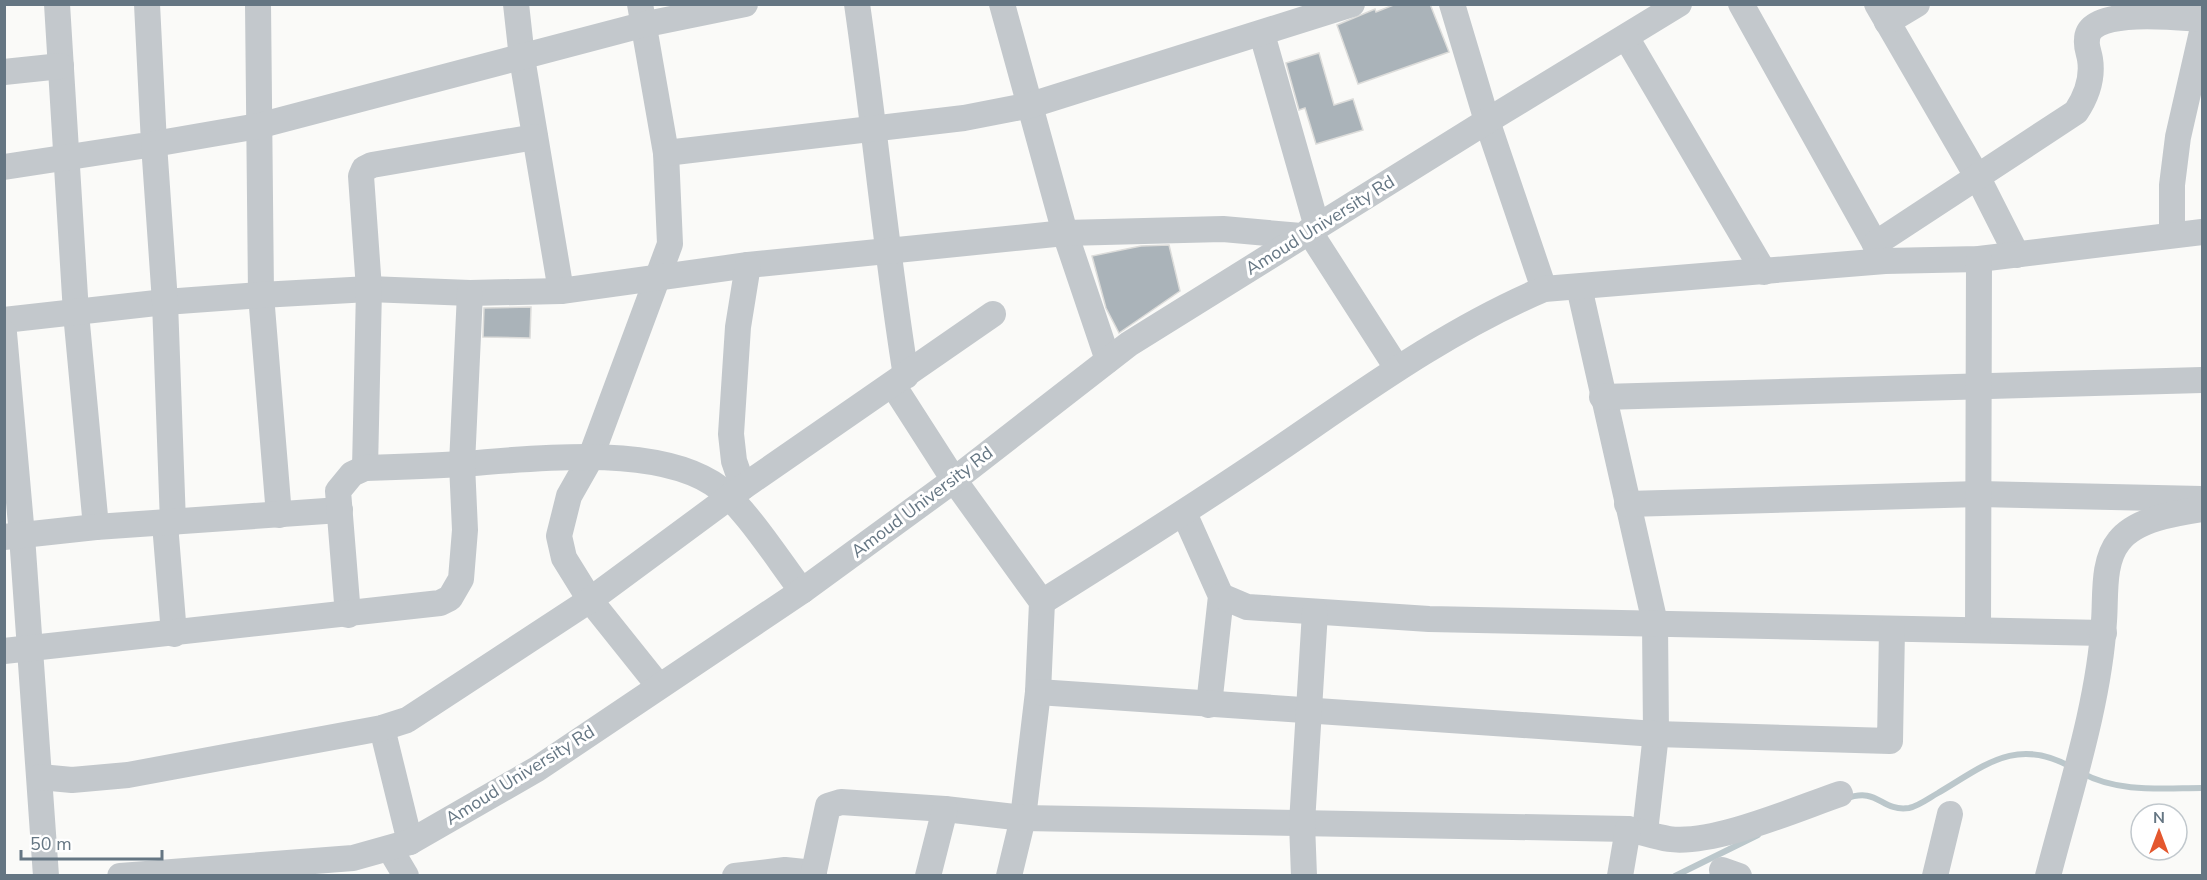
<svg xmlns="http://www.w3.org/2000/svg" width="2207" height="880" font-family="'Nunito Sans',sans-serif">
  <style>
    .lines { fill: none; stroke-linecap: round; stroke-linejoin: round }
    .stream { stroke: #bbc7cb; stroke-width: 6 }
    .building { fill: #aab3b9; stroke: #dcdcda; stroke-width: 1.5 }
    .minor { stroke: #c3c8cc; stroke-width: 26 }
    .labels { text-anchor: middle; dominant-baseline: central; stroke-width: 6; stroke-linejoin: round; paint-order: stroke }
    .street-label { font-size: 18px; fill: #657683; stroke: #fff }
  </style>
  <rect width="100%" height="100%" fill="#fafaf8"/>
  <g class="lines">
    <g class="stream">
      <path d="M 2082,773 C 2118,793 2163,788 2202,788"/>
      <path d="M 1845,799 C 1879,786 1880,812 1909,808 C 1919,806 1929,798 1938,793 C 1984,766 2016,736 2071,767"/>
      <path d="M 1675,876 L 1758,835"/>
    </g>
  </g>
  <g class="building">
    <path d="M 1396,4 L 1430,4 L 1449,52 L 1358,84 L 1337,25 L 1375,9 L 1376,12 Z"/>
    <path d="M 1319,53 L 1334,105 L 1353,99 L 1363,130 L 1316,144 L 1305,108 L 1299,110 L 1286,63 Z"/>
    <path d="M 1169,245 L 1180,291 L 1119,333 L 1106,308 L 1092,256 L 1141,246 Z"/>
    <path d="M 531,307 L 530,338 L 483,337 L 484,308 Z"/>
  </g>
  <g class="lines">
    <g class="minor">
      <path d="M 57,4 L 76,313 L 96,527"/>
      <path d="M 258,4 L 261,295 L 279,515"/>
      <path d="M 516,4 L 522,58 L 561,291"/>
      <path d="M 640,4 L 666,153 L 670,244 L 590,459 L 569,496 L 559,536 L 564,558 L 590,600 L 658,685"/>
      <path d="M 857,4 C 875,128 886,252 906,376"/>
      <path d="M 1002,4 L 1065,233 L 1108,360"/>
      <path d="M 1452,4 L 1487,121 L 1544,289"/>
      <path d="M 1741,4 L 1883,258"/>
      <path d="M 1877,4 L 1978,178 L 2017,255"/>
      <path d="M 1887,22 L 1917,4"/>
      <path d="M 1262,34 L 1317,227"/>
      <path d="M 1626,37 L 1764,272"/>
      <path d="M 4,72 L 61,66"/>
      <path d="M 666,153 L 964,118 L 1031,105 L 1352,4"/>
      <path d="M 4,167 L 154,144 L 147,4"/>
      <path d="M 1309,231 L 1397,368"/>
      <path d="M 2172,235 L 2172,185 L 2178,137 L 2202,32"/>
      <path d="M 1875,244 L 2076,112 C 2086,97 2093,78 2090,59 C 2089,53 2086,46 2087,40 C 2087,6 2181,18 2202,19"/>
      <path d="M 1579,287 L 1655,623 L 1656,734 L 1645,832"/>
      <path d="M 4,320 L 165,302 L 261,295 L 369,289 L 470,293 L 561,291 L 748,265 L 1065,233 L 1223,229 L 1301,236"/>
      <path d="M 4,333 L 22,536 L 46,876"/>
      <path d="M 893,385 L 954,480 L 1042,602 L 1038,692 L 1023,818 L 1009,876"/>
      <path d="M 1602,397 L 2202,380"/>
      <path d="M 365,468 L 369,289 L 361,176 L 364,169 L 372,165 L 535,137"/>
      <path d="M 743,487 L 734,461 L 731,434 L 738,327 L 748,265"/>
      <path d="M 1627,504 L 1979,494 L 2202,499"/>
      <path d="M 1184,513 L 1221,596 L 1209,705"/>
      <path d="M 173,523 L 165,302 L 154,144 L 258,126 L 642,25 L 745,4"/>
      <path d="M 165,524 L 174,634"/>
      <path d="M 4,537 L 96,527 L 340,510"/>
      <path d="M 1221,596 L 1247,607 L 1429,619 L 2104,633"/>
      <path d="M 1042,602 C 1122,552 1201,502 1279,449 C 1364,391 1449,329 1544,289 L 1885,261 L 1979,259 L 2202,232"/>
      <path d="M 348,615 L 338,491 L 352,474 L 365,468 C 397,467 429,466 461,464 C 531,459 650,444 712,483 C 743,503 778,560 802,591"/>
      <path d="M 1978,630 L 1979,259"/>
      <path d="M 4,651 L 440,603 L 450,598 L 461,579 L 465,530 L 462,464 L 470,293"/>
      <path d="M 1038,692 L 1656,734 L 1890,741 L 1892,629"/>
      <path d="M 382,728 L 410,842"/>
      <path d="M 40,777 L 72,780 L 128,775 L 382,728 L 407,720 L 590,600 L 743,487 L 993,314"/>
      <path d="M 390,849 L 406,876"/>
      <path d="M 1722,870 L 1739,876"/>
      <path d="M 120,876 L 353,858 L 410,842 L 537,769 L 802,591 L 954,480 L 1129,344 L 1487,121 L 1679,4"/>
      <path d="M 735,876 L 785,870 L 814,873"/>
      <path d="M 813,876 L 828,806 L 841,802 L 945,809 L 1023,818 L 1628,829 C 1642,832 1655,837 1669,839 C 1714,845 1796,809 1840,794"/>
      <path d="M 928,876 L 945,809"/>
      <path d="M 1304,876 L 1302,823 L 1315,612"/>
      <path d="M 1620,876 L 1628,829"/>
      <path d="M 1935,876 L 1950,814"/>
      <path d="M 2048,876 C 2069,794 2099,705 2104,621 C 2106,596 2102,562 2119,541 C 2136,519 2176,513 2202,509"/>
    </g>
  </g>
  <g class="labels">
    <g class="street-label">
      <text transform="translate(1320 225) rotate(-32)">Amoud University Rd</text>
      <text transform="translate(922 502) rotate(-37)">Amoud University Rd</text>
      <text transform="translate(520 775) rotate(-32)">Amoud University Rd</text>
    </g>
  </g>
  <rect width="2207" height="880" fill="none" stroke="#657683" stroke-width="12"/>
  <g transform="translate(2159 832)"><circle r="28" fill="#ffffff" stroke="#c1c8cd" stroke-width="1.5"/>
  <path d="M0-4.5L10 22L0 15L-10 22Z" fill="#e4572e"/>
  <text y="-9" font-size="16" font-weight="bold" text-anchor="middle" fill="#657683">N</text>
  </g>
  <path d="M21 850v9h141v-9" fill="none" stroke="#657683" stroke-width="3"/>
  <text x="30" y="850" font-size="18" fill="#657683" stroke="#ffffff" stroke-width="4.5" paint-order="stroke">50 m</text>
</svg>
